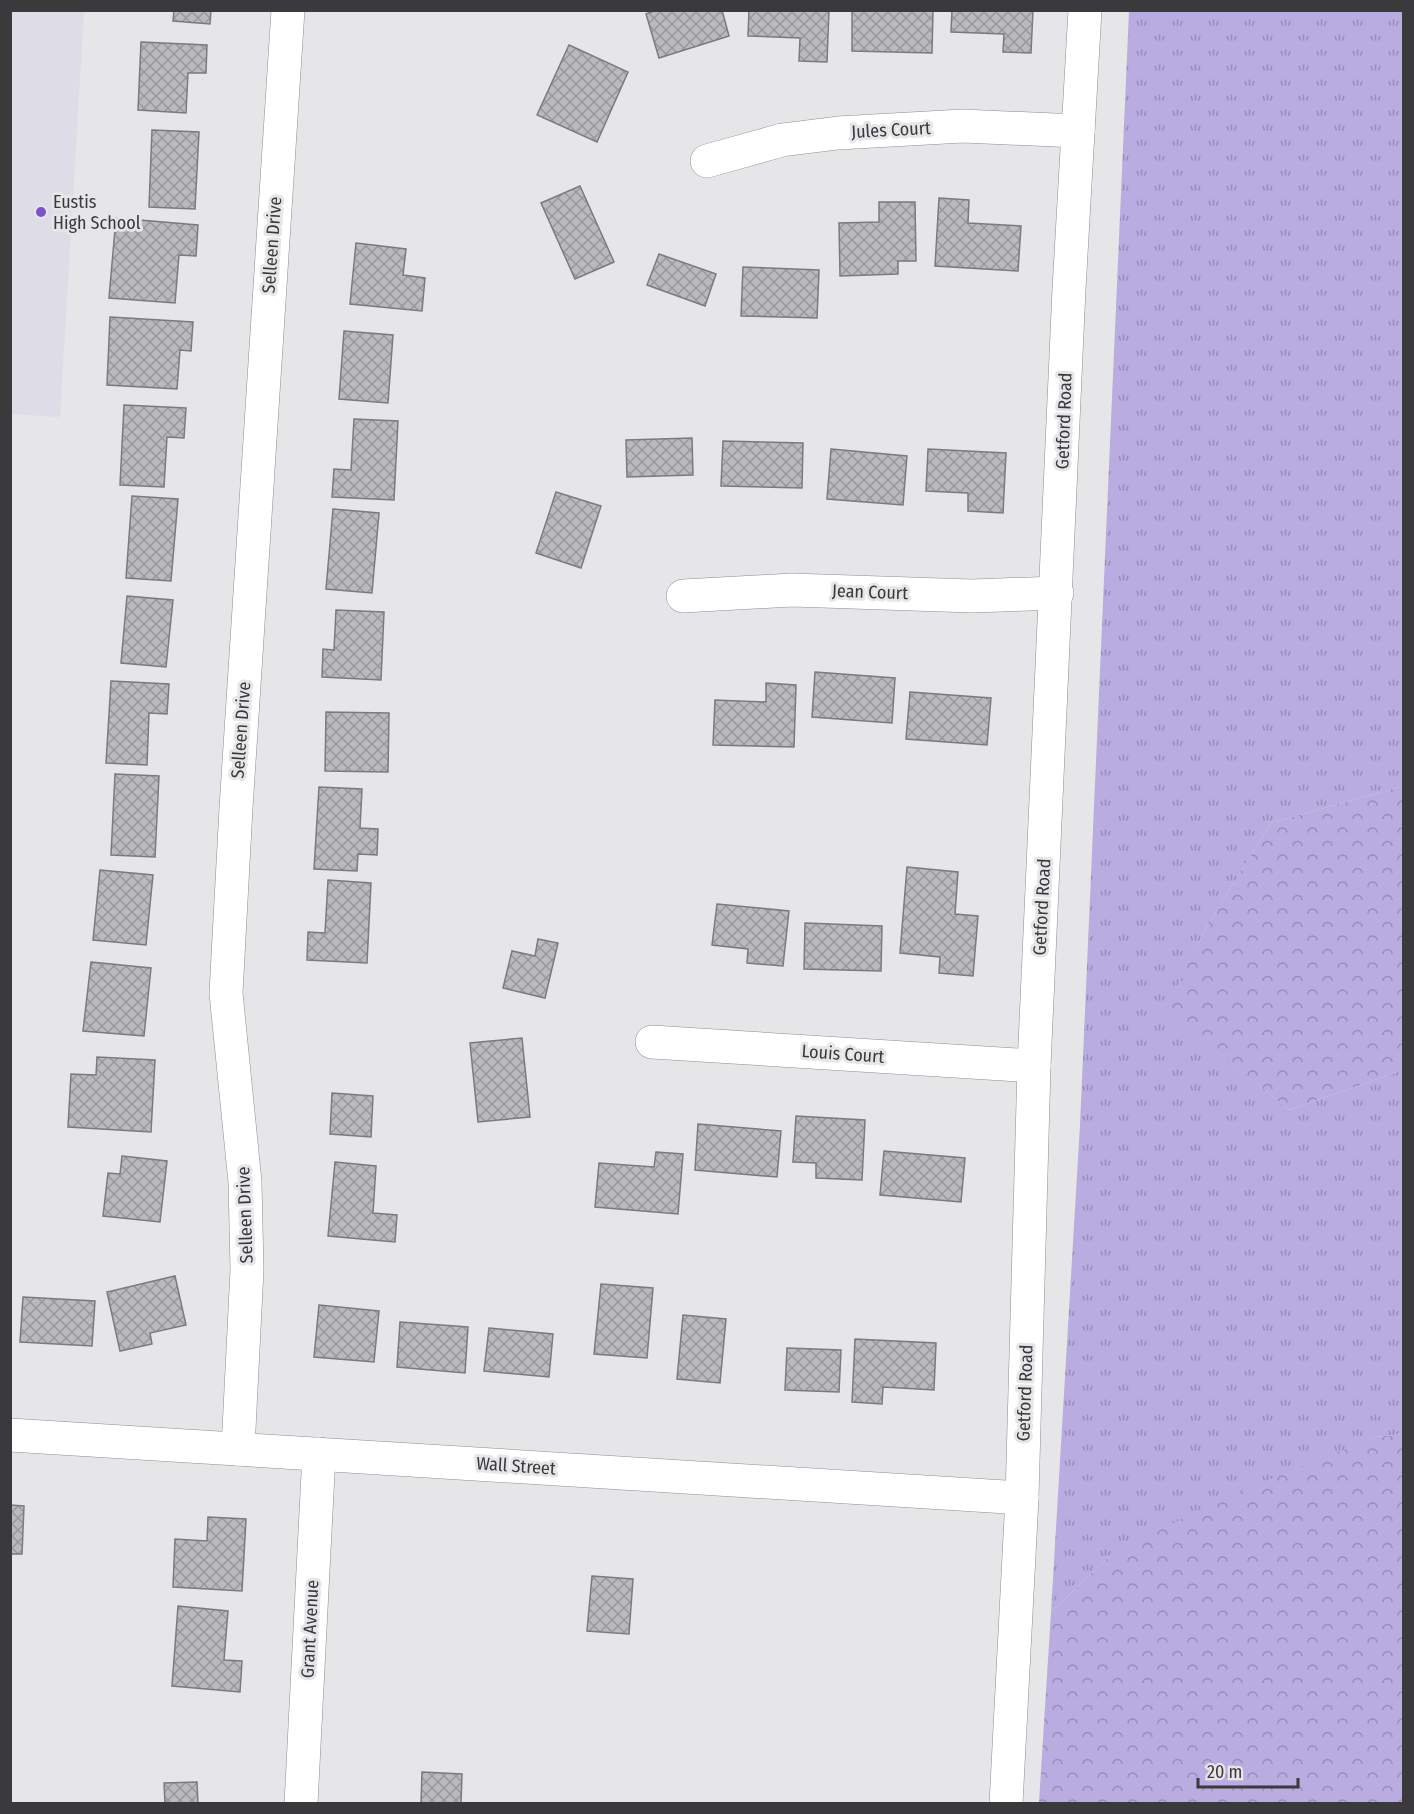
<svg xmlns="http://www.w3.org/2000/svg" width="1414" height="1814" font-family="'Fira Sans Condensed',sans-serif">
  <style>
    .built { fill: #dedce7 }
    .grass { fill: url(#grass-tufts) }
    .forest { fill: url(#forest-crowns) }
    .building { fill: url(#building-cross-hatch); stroke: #7b7b7e; stroke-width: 1.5 }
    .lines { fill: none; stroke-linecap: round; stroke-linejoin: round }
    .minor-casing { stroke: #8e8d90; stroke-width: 34 }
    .tertiary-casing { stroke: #8e8d90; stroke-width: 34 }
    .minor { stroke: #fff; stroke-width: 33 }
    .tertiary { stroke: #fff; stroke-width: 33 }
    .poi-dot { fill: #7b52cb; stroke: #e6e5e8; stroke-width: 2 }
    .labels { text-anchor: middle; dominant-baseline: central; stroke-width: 6; stroke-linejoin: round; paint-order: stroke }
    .street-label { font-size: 18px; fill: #3a393b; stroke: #e6e5e8 }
    .poi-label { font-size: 18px; fill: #3a393b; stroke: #e6e5e8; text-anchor: start }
  </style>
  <defs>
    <pattern id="grass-tufts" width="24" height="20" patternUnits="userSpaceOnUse" patternTransform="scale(1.5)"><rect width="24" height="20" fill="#b9ace0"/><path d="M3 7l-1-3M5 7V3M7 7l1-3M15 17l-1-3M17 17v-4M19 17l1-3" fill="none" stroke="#978db7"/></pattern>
    <pattern id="forest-crowns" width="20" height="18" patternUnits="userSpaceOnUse" patternTransform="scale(1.5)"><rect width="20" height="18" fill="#b9ace0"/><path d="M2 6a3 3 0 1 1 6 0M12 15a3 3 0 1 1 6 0" fill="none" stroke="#978db7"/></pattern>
    <pattern id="building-cross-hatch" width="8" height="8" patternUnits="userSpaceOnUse" patternTransform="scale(1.5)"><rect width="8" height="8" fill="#bababd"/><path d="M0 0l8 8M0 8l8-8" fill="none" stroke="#98989b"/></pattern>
  </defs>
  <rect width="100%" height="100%" fill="#e6e5e8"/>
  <path class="built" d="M 10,11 L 84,11 L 60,417 L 11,414 Z"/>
  <path class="grass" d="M 1129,11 L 1403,11 L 1403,786 L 1271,823 L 1207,926 L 1167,1009 L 1289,1110 L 1403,1070 L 1403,1434 L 1375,1437 L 1110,1556 L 1051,1612 L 1080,1125 Z"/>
  <g class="forest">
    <path d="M 1403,786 L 1403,1070 L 1289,1110 L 1166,1009 L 1207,926 L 1271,823 Z"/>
    <path d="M 1403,1434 L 1403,1803 L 1039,1803 L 1051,1612 L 1110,1556 L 1220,1499 L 1375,1437 Z"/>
  </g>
  <g class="building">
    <path d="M 174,10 L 211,10 L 210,24 L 173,21 Z"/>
    <path d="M 656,10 L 722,10 L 729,36 L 659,58 L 646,14 Z"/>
    <path d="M 749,10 L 829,10 L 827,62 L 799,61 L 800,38 L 748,36 Z"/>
    <path d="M 852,10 L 933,10 L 932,53 L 852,51 Z"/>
    <path d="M 952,10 L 1033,10 L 1031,53 L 1003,52 L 1004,34 L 951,32 Z"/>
    <path d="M 141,42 L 207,45 L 206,73 L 188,73 L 186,113 L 138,110 Z"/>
    <path d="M 569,45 L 628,72 L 597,142 L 537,115 Z"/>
    <path d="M 152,130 L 199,132 L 195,209 L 149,207 Z"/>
    <path d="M 580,186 L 614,262 L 575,279 L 541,203 Z"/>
    <path d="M 939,198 L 969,200 L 968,223 L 1021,226 L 1018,271 L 935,266 Z"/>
    <path d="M 879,202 L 915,202 L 916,261 L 898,261 L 898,274 L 840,276 L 839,223 L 879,222 Z"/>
    <path d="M 116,218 L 198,225 L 196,256 L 179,255 L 175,303 L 109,298 Z"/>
    <path d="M 356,243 L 406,249 L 403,275 L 425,278 L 422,311 L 350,304 Z"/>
    <path d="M 659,254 L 716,274 L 705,306 L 647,285 Z"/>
    <path d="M 743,267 L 819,270 L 817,318 L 741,316 Z"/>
    <path d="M 110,317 L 193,322 L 191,351 L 180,350 L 177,389 L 107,385 Z"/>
    <path d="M 344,331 L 393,335 L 388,403 L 339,399 Z"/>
    <path d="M 124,405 L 186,408 L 184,438 L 167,437 L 164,487 L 120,485 Z"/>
    <path d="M 354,419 L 398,421 L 394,500 L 332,497 L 334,469 L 351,470 Z"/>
    <path d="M 692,438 L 693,475 L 627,477 L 626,440 Z"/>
    <path d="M 723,441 L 803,443 L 802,488 L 721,486 Z"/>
    <path d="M 831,449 L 907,456 L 903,505 L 827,499 Z"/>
    <path d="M 928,449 L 1006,453 L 1003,513 L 968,511 L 968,493 L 926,491 Z"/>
    <path d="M 556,492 L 601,506 L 581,568 L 536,553 Z"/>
    <path d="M 132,496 L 178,499 L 171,581 L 126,578 Z"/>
    <path d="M 333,509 L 379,513 L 372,593 L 326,589 Z"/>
    <path d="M 127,596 L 173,600 L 166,667 L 121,663 Z"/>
    <path d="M 336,610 L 384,612 L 381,680 L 322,677 L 323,649 L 334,650 Z"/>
    <path d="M 815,672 L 895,678 L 892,723 L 812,717 Z"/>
    <path d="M 111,681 L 169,684 L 167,714 L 149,713 L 147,765 L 106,763 Z"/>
    <path d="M 766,683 L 796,685 L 794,747 L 713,745 L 715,700 L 766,702 Z"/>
    <path d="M 910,692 L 991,698 L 987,745 L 906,739 Z"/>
    <path d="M 326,712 L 389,713 L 388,772 L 325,771 Z"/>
    <path d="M 115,774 L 159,776 L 155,857 L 111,855 Z"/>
    <path d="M 319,787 L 362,789 L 360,828 L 378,829 L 377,855 L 358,854 L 357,871 L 314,869 Z"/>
    <path d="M 907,867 L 958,872 L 955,914 L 978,916 L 973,976 L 939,973 L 940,957 L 900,953 Z"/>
    <path d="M 100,870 L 153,875 L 146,945 L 93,940 Z"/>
    <path d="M 328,880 L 371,883 L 367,963 L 307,960 L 308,932 L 325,933 Z"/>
    <path d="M 717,904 L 789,911 L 783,966 L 747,963 L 748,949 L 712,945 Z"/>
    <path d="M 805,923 L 882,926 L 881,971 L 804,969 Z"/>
    <path d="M 538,939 L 558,943 L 545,998 L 503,988 L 512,951 L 535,956 Z"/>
    <path d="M 91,962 L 151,968 L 144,1036 L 83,1031 Z"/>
    <path d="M 522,1038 L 530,1117 L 478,1122 L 470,1043 Z"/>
    <path d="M 97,1057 L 155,1060 L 151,1132 L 68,1127 L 71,1074 L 96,1075 Z"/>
    <path d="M 332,1093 L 373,1096 L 371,1137 L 330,1134 Z"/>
    <path d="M 796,1116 L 865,1120 L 862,1180 L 816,1178 L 816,1163 L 793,1162 Z"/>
    <path d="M 698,1124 L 781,1131 L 777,1177 L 695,1170 Z"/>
    <path d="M 884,1151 L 965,1158 L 961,1202 L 880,1195 Z"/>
    <path d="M 656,1152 L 683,1154 L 678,1214 L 595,1207 L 599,1163 L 654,1167 Z"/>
    <path d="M 122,1156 L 167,1161 L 160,1222 L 103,1216 L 108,1173 L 120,1174 Z"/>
    <path d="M 335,1162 L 376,1166 L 373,1213 L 397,1215 L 395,1242 L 328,1236 Z"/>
    <path d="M 175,1276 L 186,1325 L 150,1333 L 152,1344 L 120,1351 L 107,1292 Z"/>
    <path d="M 601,1284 L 653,1288 L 647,1358 L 594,1354 Z"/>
    <path d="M 23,1297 L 95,1301 L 92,1346 L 20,1342 Z"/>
    <path d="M 319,1305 L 379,1311 L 374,1362 L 314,1357 Z"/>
    <path d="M 683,1315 L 726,1319 L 720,1383 L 677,1379 Z"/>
    <path d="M 400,1322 L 468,1327 L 465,1373 L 397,1367 Z"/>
    <path d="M 489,1328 L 553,1334 L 549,1377 L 484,1371 Z"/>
    <path d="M 855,1339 L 936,1343 L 934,1390 L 883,1387 L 882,1404 L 852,1402 Z"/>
    <path d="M 787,1348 L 841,1350 L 839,1392 L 785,1390 Z"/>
    <path d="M 10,1505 L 24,1506 L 22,1554 L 10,1554 Z"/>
    <path d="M 208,1517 L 246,1519 L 242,1591 L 173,1587 L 175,1539 L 207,1541 Z"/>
    <path d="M 592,1576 L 633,1579 L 629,1634 L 587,1631 Z"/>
    <path d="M 178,1606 L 228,1611 L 224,1660 L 242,1661 L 240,1692 L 172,1686 Z"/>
    <path d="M 422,1772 L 462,1774 L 461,1804 L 421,1804 Z"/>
    <path d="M 197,1782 L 198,1804 L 165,1804 L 164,1783 Z"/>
  </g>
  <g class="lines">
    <defs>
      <g id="minor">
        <path d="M 707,161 L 782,140 L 838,133 L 963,126 L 1078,131"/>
        <path d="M 683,596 L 792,590 L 972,596 L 1057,593"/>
        <path d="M 652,1042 L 1034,1066"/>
        <path d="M 10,1435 L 1022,1498"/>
        <path d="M 238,1449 L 247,1270 L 245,1182 L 226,993 L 236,808 L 288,10"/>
        <path d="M 301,1804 L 319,1454"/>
      </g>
      <path id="tertiary" d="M 1006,1804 L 1022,1498 L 1034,1066 L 1069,289 L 1085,10"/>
    </defs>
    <use href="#minor" class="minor-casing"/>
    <use href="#tertiary" class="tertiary-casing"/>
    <use href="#minor" class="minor"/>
    <use href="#tertiary" class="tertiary"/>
  </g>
  <circle class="poi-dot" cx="41" cy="212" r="6"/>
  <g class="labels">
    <g class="street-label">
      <text transform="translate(891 130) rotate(-3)">Jules Court</text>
      <text transform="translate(272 245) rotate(-86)">Selleen Drive</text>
      <text transform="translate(1064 421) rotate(-88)">Getford Road</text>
      <text transform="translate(870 592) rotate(2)">Jean Court</text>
      <text transform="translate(241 730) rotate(-86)">Selleen Drive</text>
      <text transform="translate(1042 907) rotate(-87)">Getford Road</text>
      <text transform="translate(843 1054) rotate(4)">Louis Court</text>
      <text transform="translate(245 1215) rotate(-92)">Selleen Drive</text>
      <text transform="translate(1025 1393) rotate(-88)">Getford Road</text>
      <text transform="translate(516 1466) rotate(4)">Wall Street</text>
      <text transform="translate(310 1629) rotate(-87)">Grant Avenue</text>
    </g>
    <g class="poi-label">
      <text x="53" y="202">Eustis<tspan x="53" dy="21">High School</tspan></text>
    </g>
  </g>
  <rect width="1414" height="1814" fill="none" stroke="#3a393b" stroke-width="24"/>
  <path d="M1198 1778v9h100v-9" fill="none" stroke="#3a393b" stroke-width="3"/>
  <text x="1207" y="1778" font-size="18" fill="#3a393b" stroke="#e6e5e8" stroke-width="4.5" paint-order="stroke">20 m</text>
</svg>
